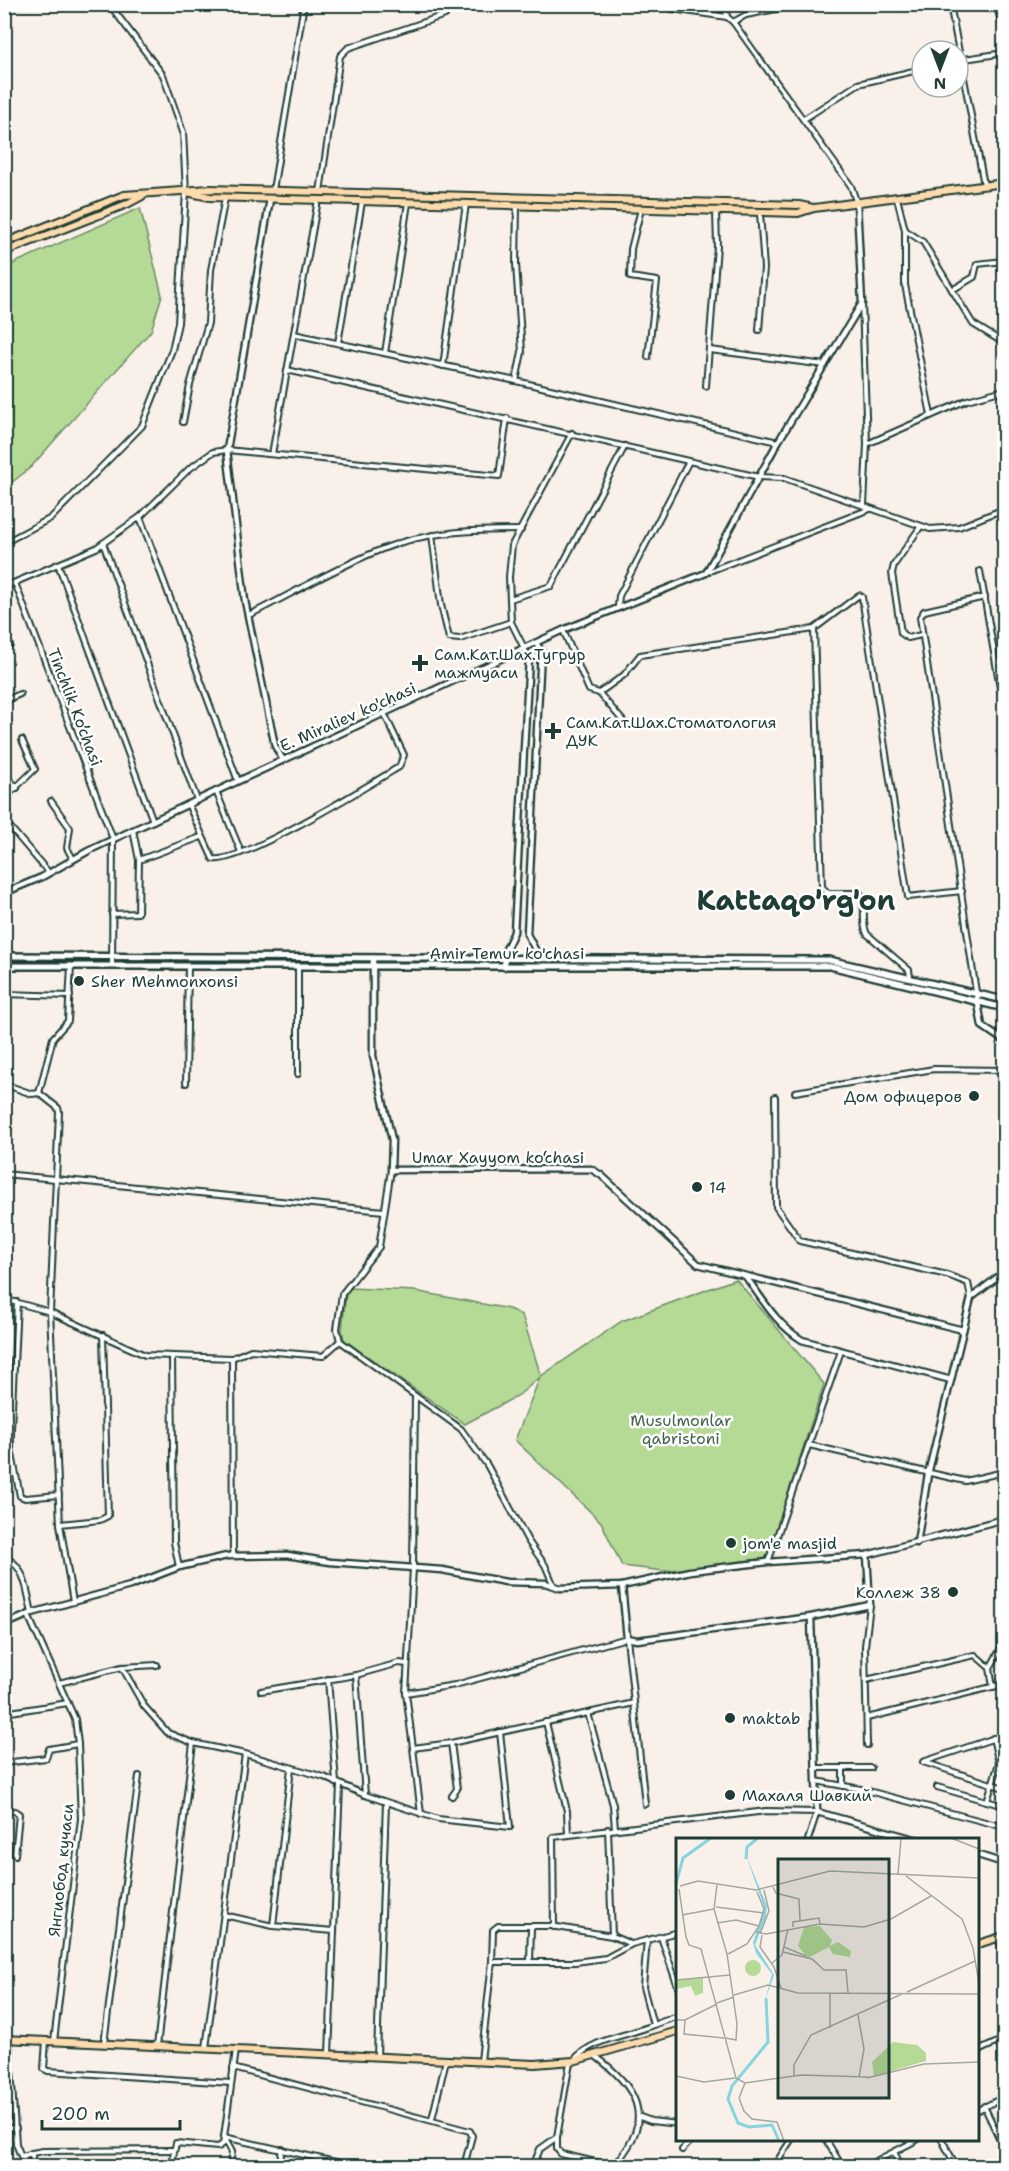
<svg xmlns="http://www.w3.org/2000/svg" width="1009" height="2171" font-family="'Shantell Sans',sans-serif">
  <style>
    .green { fill: #b5da96; stroke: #6a8c65; stroke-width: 1.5 }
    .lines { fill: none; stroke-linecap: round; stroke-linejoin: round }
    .minor-casing { stroke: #1f3d34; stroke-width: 8 }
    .tertiary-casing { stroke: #1f3d34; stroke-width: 9 }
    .secondary-casing { stroke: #1f3d34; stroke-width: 10 }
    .primary-casing { stroke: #1f3d34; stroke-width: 10 }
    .minor { stroke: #fff; stroke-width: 4 }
    .tertiary { stroke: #fff; stroke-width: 4.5 }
    .secondary { stroke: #fff; stroke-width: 5 }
    .primary { stroke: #fedbac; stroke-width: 6 }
    .poi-dot { fill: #1f3d34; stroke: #fff; stroke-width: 2 }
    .labels { text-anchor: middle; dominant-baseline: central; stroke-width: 5; stroke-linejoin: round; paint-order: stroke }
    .poi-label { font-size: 16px; fill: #1f3d34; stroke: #fff; text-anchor: start }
    .street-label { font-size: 16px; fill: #1f3d34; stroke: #fff }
    .park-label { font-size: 16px; fill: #44644c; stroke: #fff }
    .town-label { font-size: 28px; font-weight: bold; fill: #1f3d34; stroke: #fff }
    .inset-river { fill: none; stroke: #85d5df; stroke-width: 3 }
    .inset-road { fill: none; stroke: #a2a8a1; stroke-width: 1.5 }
    .view { fill: #1f3d34; fill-opacity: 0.15; stroke: #1f3d34; stroke-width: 3 }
    .inset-edge { fill: none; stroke: #1f3d34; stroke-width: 3 }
  </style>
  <rect width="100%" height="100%" fill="#f9f0e9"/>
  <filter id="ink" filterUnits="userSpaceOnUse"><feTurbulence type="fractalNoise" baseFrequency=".0167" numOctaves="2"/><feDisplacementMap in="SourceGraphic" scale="12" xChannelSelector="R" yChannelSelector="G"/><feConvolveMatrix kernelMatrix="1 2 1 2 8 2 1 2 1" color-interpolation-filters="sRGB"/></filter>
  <g filter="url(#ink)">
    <g class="green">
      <path d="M 140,208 L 162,295 L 151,331 L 31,467 L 5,488 L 5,267 Z"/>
      <path d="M 736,1279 L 824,1384 L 767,1558 L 664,1571 L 622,1566 L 601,1522 L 515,1440 L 540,1377 L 519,1395 L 465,1424 L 344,1340 L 342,1330 L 346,1293 L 349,1288 L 415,1291 L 509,1309 L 522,1315 L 541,1376 L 622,1321 Z"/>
    </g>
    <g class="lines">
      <defs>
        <g id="minor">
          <path d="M 725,4 L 727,17"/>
          <path d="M 802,4 L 746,15 L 733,22 L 851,186 L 857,204"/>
          <path d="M 950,4 L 984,185"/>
          <path d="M 996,4 L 1004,31"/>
          <path d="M 672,9 L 727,17 L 733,22"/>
          <path d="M 958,60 L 1004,53"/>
          <path d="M 804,119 L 858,84 L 922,69"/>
          <path d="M 273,190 L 304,4"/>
          <path d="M 320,192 L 340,56 L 348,48 L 445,15"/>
          <path d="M 897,198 L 905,230 L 923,242 L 973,324 L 1004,343"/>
          <path d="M 641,209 L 631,249 L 630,277 L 657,281 L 648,357"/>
          <path d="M 905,230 L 905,285 L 931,415"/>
          <path d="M 952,290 L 974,277 L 977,264 L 1004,261"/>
          <path d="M 862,303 L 867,444 L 864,505"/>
          <path d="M 759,330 L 764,268 L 760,213"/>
          <path d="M 294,334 L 516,381 L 778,442"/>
          <path d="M 338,343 L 362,202"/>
          <path d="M 710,350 L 825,365"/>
          <path d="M 385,353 L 408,203"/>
          <path d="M 443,366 L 466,204"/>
          <path d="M 287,370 L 759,477 L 784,478 L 930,529 L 959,527 L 1004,509"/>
          <path d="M 516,381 L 522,352 L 516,264 L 517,206"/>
          <path d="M 706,386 L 717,246 L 716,212"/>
          <path d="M 183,422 L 190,385 L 208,323 L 211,270 L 225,198"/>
          <path d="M 867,444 L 967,400 L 1004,390"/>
          <path d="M 272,454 L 318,200"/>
          <path d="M 140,517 L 238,781"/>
          <path d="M 432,535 L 441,605 L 449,638 L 460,639 L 511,622"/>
          <path d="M 4,543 L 51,518 L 142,426 L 172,350 L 178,323 L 186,192 L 183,132 L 163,75 L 109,4"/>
          <path d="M 103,543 L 197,800"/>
          <path d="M 58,564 L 153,821"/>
          <path d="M 980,571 L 1004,711"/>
          <path d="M 707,572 L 870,509"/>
          <path d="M 15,583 L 113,839 L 112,966"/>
          <path d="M 4,587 L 96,548 L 140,517 L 189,469 L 213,452 L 227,450 L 499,476 L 507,418"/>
          <path d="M 510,599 L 551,586 L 625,446"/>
          <path d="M 618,607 L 619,596 L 689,461"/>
          <path d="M 249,615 C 294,593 338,566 385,548 C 427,531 476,530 521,530"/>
          <path d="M 814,629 L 822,887 L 828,893 L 860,893 C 868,905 860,921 867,934 L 909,970 L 910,977"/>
          <path d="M 563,630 L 589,690 L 599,693 L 623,721"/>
          <path d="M 921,635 L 908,638 L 901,633 L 892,573 L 894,565 L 921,526"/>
          <path d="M 4,647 L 10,645"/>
          <path d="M 524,648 L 511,622 L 509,577 L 512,545 L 572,433"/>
          <path d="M 599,693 L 624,675 L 640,655 L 814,629 L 859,595 L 862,597 L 908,897 L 962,891"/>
          <path d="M 4,701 L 20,694"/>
          <path d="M 4,773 L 17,788"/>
          <path d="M 216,791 L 241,852"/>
          <path d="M 4,799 L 35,769 L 22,740"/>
          <path d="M 51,801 L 70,828 L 67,848 L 73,859"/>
          <path d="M 188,804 L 213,859 C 241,864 369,785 399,767 L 404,755 L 385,715"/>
          <path d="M 4,820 L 49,873"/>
          <path d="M 139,860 L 201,837"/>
          <path d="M 112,914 L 138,913 L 139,860 L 133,830"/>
          <path d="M 71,966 L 68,1021 L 53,1038 L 39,1093 L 58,1108 L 59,1112 L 50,1312 L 60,1524 L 73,1602"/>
          <path d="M 298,967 L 298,1074"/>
          <path d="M 976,992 L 920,617 L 924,611 L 985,597"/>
          <path d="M 4,994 L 70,996"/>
          <path d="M 186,1083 L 188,967"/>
          <path d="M 4,1084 L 32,1094 L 39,1093"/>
          <path d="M 795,1092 L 934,1069 L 1004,1070"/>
          <path d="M 775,1097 L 776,1207 L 800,1241 L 947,1275 L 968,1283 L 971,1298"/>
          <path d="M 391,1170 L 379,1247 L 342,1294 L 337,1329 L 340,1341 L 461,1429 L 487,1465 L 528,1541 L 545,1565 L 554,1586"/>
          <path d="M 4,1174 L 384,1211"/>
          <path d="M 4,1299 L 50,1312 L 145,1355 L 232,1358 L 251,1350 L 323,1356 L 340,1341"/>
          <path d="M 17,1302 L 11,1428 L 11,1449 L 20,1496 L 25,1498 L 59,1495"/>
          <path d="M 172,1357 L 174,1542 L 179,1567"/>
          <path d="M 232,1358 L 233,1555"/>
          <path d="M 415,1396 L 413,1568 L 406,1693 L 413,1748 L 451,1743 L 634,1703"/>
          <path d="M 809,1445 L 965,1481 L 1004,1472"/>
          <path d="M 60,1524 L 100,1520 L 108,1516 L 103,1335"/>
          <path d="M 4,1557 C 26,1565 27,1593 32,1613"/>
          <path d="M 768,1562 L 841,1351"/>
          <path d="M 28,1615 L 75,1719 L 78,1744 L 81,1819 L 54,2041"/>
          <path d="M 122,1667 L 157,1665"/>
          <path d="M 356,1675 L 365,1795"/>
          <path d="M 328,1679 L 336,1783"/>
          <path d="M 866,1680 L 975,1655 L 990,1668"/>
          <path d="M 59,1683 L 122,1667 L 144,1706 L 168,1733 L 193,1743 L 245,1754 L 324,1777 L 365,1795 L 438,1819 L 510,1827 L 500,1732"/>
          <path d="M 993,1687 L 990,1668 L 1004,1643"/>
          <path d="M 261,1691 L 356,1675 L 399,1663 L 407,1664"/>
          <path d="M 406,1693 L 455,1685 L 627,1638 L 645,1804"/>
          <path d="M 4,1713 L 68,1703"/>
          <path d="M 588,1713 L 613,1805 L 615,1828"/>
          <path d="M 867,1718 L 1004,1684"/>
          <path d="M 546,1722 L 567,1811 L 568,1835"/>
          <path d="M 1004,1735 L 923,1762 L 1004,1788"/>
          <path d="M 451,1743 L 457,1789 L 452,1796"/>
          <path d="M 867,1745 L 865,1646 L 870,1605"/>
          <path d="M 413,1748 L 421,1814"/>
          <path d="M 4,1763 L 46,1758 L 49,1749 L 78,1744"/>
          <path d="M 815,1768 L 871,1768"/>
          <path d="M 843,1768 L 843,1786"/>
          <path d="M 816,1781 L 861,1789 L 1004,1827"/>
          <path d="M 937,1787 L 1004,1806"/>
          <path d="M 987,1801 L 999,1763 L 993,1738"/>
          <path d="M 4,1812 L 15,1811 L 19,1814 L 15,1855"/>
          <path d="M 608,1829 L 612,1936 L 631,1944"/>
          <path d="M 224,1915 L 273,1926 L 334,1931"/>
          <path d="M 273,1926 L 291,1768"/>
          <path d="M 554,1927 L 553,1837 L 766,1811 L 817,1812 L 808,1840"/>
          <path d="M 661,1937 L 678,1987"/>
          <path d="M 998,1938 L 1004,1955"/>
          <path d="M 492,1962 L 575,1962 L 606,1958 L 632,1944 L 678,1932"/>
          <path d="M 530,1962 L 531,1927"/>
          <path d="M 653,2025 L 678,2016"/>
          <path d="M 9,2040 L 16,2144 L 21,2156 L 32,2166"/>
          <path d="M 46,2041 L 44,2069 L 48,2071 L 231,2083"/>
          <path d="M 998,2042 L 1004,2057"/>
          <path d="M 104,2043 L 139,1776"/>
          <path d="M 157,2046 L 193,1743"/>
          <path d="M 206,2048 L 245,1754"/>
          <path d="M 978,2051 L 1004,2039"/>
          <path d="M 329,2054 L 340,1785"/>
          <path d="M 377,2056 L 386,1803"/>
          <path d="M 574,2060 C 592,2038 629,2036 653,2025 L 643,1987 L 647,1940"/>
          <path d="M 481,2061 L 492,1962 L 493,1930 L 498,1926 L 551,1926 L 612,1936"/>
          <path d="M 233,2068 L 470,2131 L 472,2136 L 464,2166"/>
          <path d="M 984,2106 L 1004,2148"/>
          <path d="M 978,2110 L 1004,2097"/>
          <path d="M 640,2117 L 651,2121 L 678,2124"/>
          <path d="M 432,2119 L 446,2060"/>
          <path d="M 4,2128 L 16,2128"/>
          <path d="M 224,2137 L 353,2166"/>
          <path d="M 224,2137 L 232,2152 L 230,2166"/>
          <path d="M 557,2137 L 557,2149 L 561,2154 L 600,2163 L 617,2162 C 656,2117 636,2086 594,2055"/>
          <path d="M 826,2140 L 842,2166"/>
          <path d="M 942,2140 L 956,2166"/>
          <path d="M 682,2150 L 692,2140"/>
          <path d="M 894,2152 L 901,2166"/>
          <path d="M 32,2153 L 43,2151 L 174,2150"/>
          <path d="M 22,2156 L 32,2153 L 32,2166"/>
          <path d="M 171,2166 L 176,2143 L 218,2147 L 223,2144 L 236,2050"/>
          <path d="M 279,2166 L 282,2149"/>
          <path d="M 533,2166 L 540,2149 L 557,2137 L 570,2062"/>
          <path d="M 774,2166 L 791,2140"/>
          <path d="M 866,2166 L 917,2140"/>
        </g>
        <g id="tertiary">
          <path d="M 270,199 L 227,450 L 245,601 L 275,746 L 283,760"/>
          <path d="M 536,643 L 541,651 L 527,934 L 537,953 L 545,958"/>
          <path d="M 4,893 L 42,877 L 90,850 L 563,630 L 706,573 L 778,442 L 862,303 L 857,204"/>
          <path d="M 373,958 L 373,1056 L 392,1140 L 391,1170 L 591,1169 L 601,1175 L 698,1264 L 963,1330"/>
          <path d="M 504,967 L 506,949 L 514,932 L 529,658 L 524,649"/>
          <path d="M 976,992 L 982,1026 L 1004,1041"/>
          <path d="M 746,1277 C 763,1300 777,1325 802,1340 L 951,1380"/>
          <path d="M 917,1543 L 928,1474 L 971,1298 L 1004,1272"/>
          <path d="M 622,1586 L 627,1638 L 637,1640 L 811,1617 L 870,1605 L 867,1555"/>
          <path d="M 811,1617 L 817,1812 L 918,1840"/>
          <path d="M 4,1625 L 32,1613 L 130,1586 L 179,1567 L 227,1556 L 287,1555 L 330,1562 L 442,1570 L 506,1582 L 545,1583 L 560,1588 L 622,1586 L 690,1571 L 768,1562 L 867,1555 L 1004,1519"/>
          <path d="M 978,1855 L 1004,1863"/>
        </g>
        <g id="secondary">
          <path d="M 4,956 L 829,960 L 1004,1000"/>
          <path d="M 4,966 L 830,966 L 1004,1008"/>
        </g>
        <g id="primary">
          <path d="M 186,192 L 210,197 L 798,213 L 814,208 L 1004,183"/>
          <path d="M 4,243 L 124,195 L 210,189 L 799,205 L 813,208"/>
          <path d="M 4,252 L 127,204 L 142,196"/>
          <path d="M 978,1944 L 1004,1936"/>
          <path d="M 4,2039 L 535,2064 L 573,2061 L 678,2031"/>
        </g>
      </defs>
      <use href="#minor" class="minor-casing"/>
      <use href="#tertiary" class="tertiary-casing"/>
      <use href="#secondary" class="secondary-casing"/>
      <use href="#primary" class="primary-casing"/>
      <use href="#minor" class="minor"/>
      <use href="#tertiary" class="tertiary"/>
      <use href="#secondary" class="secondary"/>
      <use href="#primary" class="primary"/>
    </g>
  </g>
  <g class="poi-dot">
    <path d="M417 654h6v6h6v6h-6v6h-6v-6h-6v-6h6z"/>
    <path d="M550 722h6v6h6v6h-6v6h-6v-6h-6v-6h6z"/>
    <circle cx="79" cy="981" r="6"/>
    <circle cx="974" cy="1096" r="6"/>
    <circle cx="697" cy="1187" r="6"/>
    <circle cx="731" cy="1543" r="6"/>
    <circle cx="953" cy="1592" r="6"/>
    <circle cx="730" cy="1718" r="6"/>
    <circle cx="730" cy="1795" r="6"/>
  </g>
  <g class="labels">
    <g class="poi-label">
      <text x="434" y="654">Сам.Кат.Шах.Тугрур<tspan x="434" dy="18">мажмуаси</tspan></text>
      <text x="566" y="722">Сам.Кат.Шах.Стоматология<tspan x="566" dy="18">ДУК</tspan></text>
      <text x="91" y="981">Sher Mehmonxonsi</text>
      <text x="962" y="1096" text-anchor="end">Дом офицеров</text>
      <text x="709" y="1187">14</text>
      <text x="743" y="1543">jom'e masjid</text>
      <text x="941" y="1592" text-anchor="end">Коллеж 38</text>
      <text x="742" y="1718">maktab</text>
      <text x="742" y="1795">Махаля Шавкий</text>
    </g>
    <g class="street-label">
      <text transform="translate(75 707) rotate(69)">Tinchlik Ko’chasi</text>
      <text transform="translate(348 717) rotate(-24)">E. Miraliev ko'chasi</text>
      <text x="507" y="953">Amir Temur ko'chasi</text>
      <text x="498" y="1157">Umar Xayyom ko‘chasi</text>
      <text transform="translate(61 1870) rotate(-84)">Янгиобод кучаси</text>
    </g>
    <g class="park-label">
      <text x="681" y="1420">Musulmonlar<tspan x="681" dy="18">qabristoni</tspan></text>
    </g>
    <g class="town-label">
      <text x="796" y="900">Kattaqo'rg'on</text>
    </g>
  </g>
  <g transform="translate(676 1838)">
    <rect width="303" height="303" fill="#f9f0e9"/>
    <path d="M 144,88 L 156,102 L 154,108 L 162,104 L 175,113 L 174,119 L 157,116 L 153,109 L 132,120 L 122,108 L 128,89 ZM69 130a8 8 0 1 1 16 0a8 8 0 1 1-16 0ZM 27,139 L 27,155 L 19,158 L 15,148 L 0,151 L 0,142 ZM 217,204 L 241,207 L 250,215 L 250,223 L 198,238 L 196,224 Z" fill="#b5da96"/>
    <path d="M 70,17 L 91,68 L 90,79 L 79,107 L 98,137 L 89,162 L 96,136 L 80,115 L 77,105 L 88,69 Z" fill="#85d5df"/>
    <path class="inset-river" d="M 70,21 L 71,9 L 82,0M 0,46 L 7,20 L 35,0M 90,160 L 92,204 L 56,248 L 52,261 L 62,285 L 73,289 L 96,287 L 103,303"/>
    <path class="inset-road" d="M 275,0 L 303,11M 222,36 L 225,0M 230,38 L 286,81 L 297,110 L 303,145M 41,47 L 38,71 L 51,116 L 61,186 L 60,202 L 50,200M 4,48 L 22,43 L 80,52 L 154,33 L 303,40M 97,49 L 100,55 L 123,61 L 124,82M 3,51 L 10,99 L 13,107 L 25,111 L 60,240 L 69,245 L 125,237 L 192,239M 40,69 L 88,75M 6,77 L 38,71M 41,85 L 60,82 L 83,88M 117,89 L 117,84 L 143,80 L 144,86M 80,94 L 90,96 L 144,86 L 188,89 L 215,81 L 255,58M 84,96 L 93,73 L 88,52M 86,97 L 84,109 L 98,129 L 105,150M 108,109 L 130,118M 107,114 L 136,121 L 148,132 L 170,132 L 172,155M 52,116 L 71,106 L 83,88 L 88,71 L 81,54M 96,125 L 106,117 L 112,91M 0,142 L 54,137M 231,154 L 299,123M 58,157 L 92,147 L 122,155 L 303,156M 41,165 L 58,159M 182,177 L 188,211 L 183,239M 0,182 L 9,182 L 41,166M 9,182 L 8,196 L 48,200M 154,190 L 154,156M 0,238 L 28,244 L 59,240M 118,238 L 118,227 L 135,197 L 226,156M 191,240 L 248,226 L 303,224M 69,245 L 63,260 L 68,273 L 76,281 L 101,284 L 108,303"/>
    <path class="view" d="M 102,21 L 213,21 L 213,260 L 102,260 Z"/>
    <rect width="303" height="303" class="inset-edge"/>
  </g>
  <rect width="1009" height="2171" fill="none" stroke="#fff" stroke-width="24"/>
  <rect x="12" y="12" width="985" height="2147" fill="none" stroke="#1f3d34" stroke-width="2" filter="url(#ink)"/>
  <g transform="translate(940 69) rotate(180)"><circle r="28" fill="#ffffff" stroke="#a5b1ae" stroke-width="1.5"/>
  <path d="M0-4.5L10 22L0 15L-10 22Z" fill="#1f3d34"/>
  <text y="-9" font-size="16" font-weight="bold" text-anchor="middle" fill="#1f3d34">N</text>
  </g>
  <path d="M42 2120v9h138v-9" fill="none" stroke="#1f3d34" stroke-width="3"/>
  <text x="51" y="2120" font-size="18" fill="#1f3d34" stroke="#ffffff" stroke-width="4.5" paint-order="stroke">200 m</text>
</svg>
